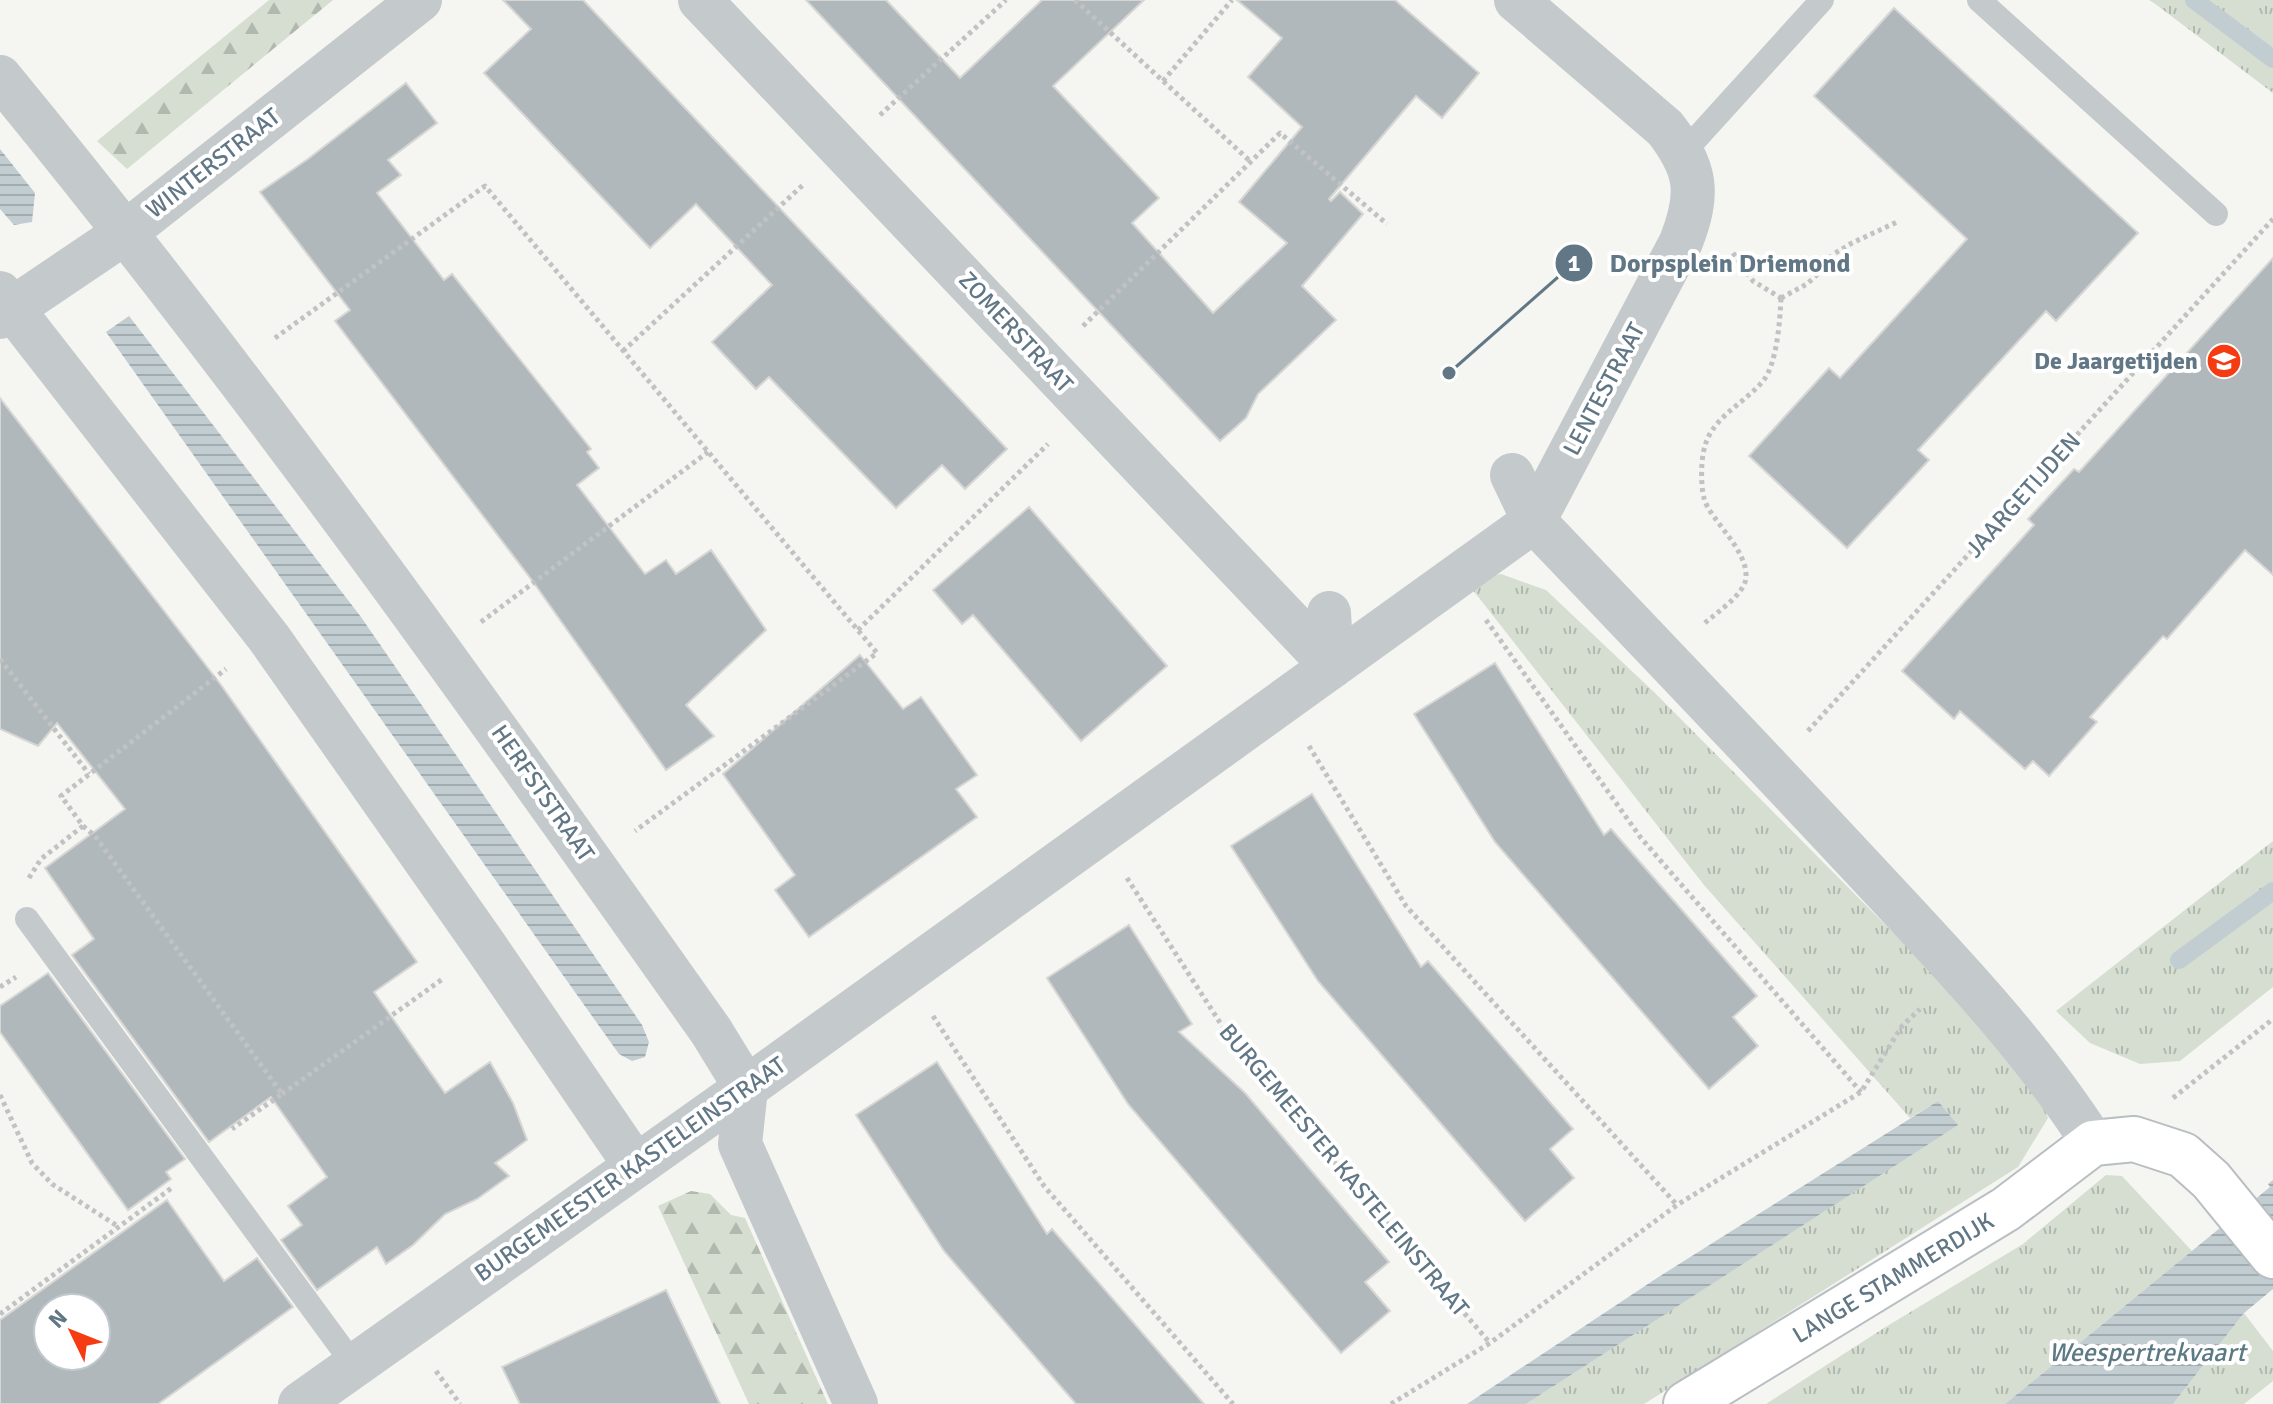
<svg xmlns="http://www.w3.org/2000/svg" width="2273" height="1404" font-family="Signika,sans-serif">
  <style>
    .grass { fill: url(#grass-tufts) }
    .forest { fill: url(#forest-firs) }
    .water { fill: url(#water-rules) }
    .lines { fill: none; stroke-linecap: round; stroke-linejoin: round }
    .stream { stroke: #c2cdd2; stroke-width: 18 }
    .building { fill: #b0b8bc; stroke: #d6d6d4; stroke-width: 2; fill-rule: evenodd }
    .secondary-casing { stroke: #b8bec2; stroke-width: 48 }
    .path { stroke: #c0c2c3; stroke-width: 5; stroke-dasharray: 4 4; stroke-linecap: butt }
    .lane { stroke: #c4c9cb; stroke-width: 24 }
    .street { stroke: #c4c9cb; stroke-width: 44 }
    .secondary { stroke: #fff; stroke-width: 44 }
    .labels { text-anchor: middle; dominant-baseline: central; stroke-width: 8; stroke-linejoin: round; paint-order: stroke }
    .street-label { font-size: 24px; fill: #617785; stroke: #fff }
    .poi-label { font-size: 24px; font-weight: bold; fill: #617785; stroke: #fff; text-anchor: end }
    .water-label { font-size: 26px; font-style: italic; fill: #5c7a83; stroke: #fff }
    .leader { fill: none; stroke: #617785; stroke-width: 3 }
    .callout-dot { fill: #617785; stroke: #fff; stroke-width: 3 }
    .mark-label { font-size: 24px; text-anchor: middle; font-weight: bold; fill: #fff }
    .callout-label { font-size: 26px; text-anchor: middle; font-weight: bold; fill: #617785; stroke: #fff; stroke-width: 8; stroke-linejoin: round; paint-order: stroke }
  </style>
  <defs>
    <pattern id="grass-tufts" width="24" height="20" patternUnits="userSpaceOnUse" patternTransform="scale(2)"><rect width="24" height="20" fill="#d6ded1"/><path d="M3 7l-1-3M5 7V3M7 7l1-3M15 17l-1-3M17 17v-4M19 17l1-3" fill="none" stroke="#b1b9af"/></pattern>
    <pattern id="forest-firs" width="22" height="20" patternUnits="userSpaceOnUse" patternTransform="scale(2)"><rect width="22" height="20" fill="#d6ded1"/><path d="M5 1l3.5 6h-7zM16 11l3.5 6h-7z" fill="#b1b9af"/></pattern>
    <pattern id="water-rules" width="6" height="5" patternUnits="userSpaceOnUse" patternTransform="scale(2)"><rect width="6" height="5" fill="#c2cdd2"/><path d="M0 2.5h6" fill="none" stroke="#a1abb0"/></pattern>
  </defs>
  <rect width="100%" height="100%" fill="#f5f5f1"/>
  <g class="grass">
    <path d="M 2149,0 L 2273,0 L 2273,93 L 2154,3 Z"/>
    <path d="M 1501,574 L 1546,590 L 1655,693 L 1977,1017 L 2032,1077 L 2048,1118 L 2018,1167 L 1644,1404 L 1526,1404 L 1957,1124 L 1938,1101 L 1910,1118 L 1704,885 L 1465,580 Z"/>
    <path d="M 2273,841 L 2273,987 L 2180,1061 L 2140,1064 L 2090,1043 L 2056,1011 Z"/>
    <path d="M 2106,1175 L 2122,1176 L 2192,1251 L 2005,1404 L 1766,1404 L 1884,1328 L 2023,1244 Z"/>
    <path d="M 2244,1313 L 2273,1351 L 2273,1381 L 2244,1404 L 2173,1404 Z"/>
  </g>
  <g class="forest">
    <path d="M 269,0 L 333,0 L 127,169 L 97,141 Z"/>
    <path d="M 691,1191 L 710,1194 L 731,1215 L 745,1218 L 828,1404 L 749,1404 L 658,1206 Z"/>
  </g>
  <g class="water">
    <path d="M 0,149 L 35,193 L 32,222 L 14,225 L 0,209 Z"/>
    <path d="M 129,316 L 361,617 L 642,1025 L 649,1042 L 645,1057 L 632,1061 L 619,1054 L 106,332 Z"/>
    <path d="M 1938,1101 L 1958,1125 L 1526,1404 L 1467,1404 L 1657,1278 Z"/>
    <path d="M 2273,1180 L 2273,1289 L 2244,1313 L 2173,1404 L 2005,1404 L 2270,1187 L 2268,1184 Z"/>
  </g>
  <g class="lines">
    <g class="stream">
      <path d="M 2194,0 L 2273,59"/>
      <path d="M 2179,960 L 2273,891"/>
    </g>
  </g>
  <g class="building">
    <path d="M 503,0 L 583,0 L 1007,449 L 965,489 L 942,465 L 896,508 L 769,377 L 756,389 L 712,342 L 772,285 L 696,204 L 650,248 L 484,73 L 531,29 Z"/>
    <path d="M 806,0 L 886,0 L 960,78 L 1042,0 L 1144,0 L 1053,86 L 1159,198 L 1132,223 L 1213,313 L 1287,243 L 1239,202 L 1302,127 L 1248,77 L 1282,38 L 1237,0 L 1395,0 L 1479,73 L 1442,118 L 1416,96 L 1329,199 L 1331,201 L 1340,192 L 1363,214 L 1302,286 L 1336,320 L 1258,394 L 1246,418 L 1220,441 Z"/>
    <path d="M 1894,8 L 2138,233 L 2056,321 L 2046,311 L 1918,450 L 1929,460 L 1847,548 L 1749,456 L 1829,368 L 1840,378 L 1967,239 L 1814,96 Z"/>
    <path d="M 406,83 L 437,123 L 388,160 L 401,175 L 377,193 L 444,280 L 452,274 L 591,449 L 587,452 L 599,468 L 577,485 L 645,574 L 666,560 L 676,574 L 711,550 L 766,630 L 686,705 L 714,736 L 666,770 L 534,583 L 335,321 L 350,310 L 260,192 L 308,159 Z"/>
    <path d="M 2273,258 L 2273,575 L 2245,550 L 2167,639 L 2163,636 L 2090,717 L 2097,722 L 2049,776 L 2033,761 L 2025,769 L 1960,711 L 1954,719 L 1902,671 L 2034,525 L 2028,519 L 2074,469 L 2079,472 Z"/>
    <path d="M 0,398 L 221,685 L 417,962 L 374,992 L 445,1093 L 490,1062 L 513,1103 L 527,1140 L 495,1163 L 509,1176 L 477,1199 L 445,1214 L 413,1245 L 386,1264 L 377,1247 L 317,1290 L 281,1240 L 302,1225 L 288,1206 L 327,1177 L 271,1097 L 209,1142 L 72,955 L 94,939 L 45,868 L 125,809 L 57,723 L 38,746 L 0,729 Z"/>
    <path d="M 1029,507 L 1167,666 L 1081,741 L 973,615 L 962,624 L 933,590 Z"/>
    <path d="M 860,655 L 903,709 L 921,697 L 939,722 L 977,775 L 956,789 L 977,817 L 809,937 L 775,890 L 795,875 L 723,774 Z"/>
    <path d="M 1495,663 L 1604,835 L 1611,829 L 1757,996 L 1733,1017 L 1758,1046 L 1709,1089 L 1495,842 L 1414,714 Z"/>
    <path d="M 1312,794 L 1421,967 L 1428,961 L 1573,1129 L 1550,1149 L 1574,1178 L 1525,1221 L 1318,981 L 1231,846 Z"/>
    <path d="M 1129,925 L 1192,1024 L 1179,1032 L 1245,1093 L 1389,1262 L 1365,1282 L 1390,1311 L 1341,1353 L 1128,1104 L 1047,978 Z"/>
    <path d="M 48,973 L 185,1159 L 166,1172 L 171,1179 L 128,1210 L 0,1032 L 0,1006 Z"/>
    <path d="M 937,1062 L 1047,1234 L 1052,1229 L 1204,1404 L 1076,1404 L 944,1251 L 856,1115 Z"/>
    <path d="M 167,1200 L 224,1281 L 257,1258 L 293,1307 L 158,1404 L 0,1404 L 0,1320 ZM 48,1308 L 96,1308 L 96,1356 L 48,1356 Z"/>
    <path d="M 666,1290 L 720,1404 L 520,1404 L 502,1367 Z"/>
  </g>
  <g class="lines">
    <defs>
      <path id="secondary" d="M 1686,1404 L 2006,1209 L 2093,1143 L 2134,1139 L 2183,1155 L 2211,1180 L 2273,1256"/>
    </defs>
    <use href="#secondary" class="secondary-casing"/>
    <g class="path">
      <path d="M 1075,0 L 1251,162"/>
      <path d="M 1163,81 L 1232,0"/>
      <path d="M 880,115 L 1006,0"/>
      <path d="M 1733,253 L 1753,281 L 1781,298"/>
      <path d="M 1781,298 L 1807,284 L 1822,270 L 1832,255 L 1852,243 L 1897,222"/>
      <path d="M 1083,326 L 1280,133 L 1387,224"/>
      <path d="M 275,338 L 485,186 L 877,653 L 635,831"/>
      <path d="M 623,351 L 804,184"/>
      <path d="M 1486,620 L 1641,838 L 1861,1092"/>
      <path d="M 481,622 L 708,452"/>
      <path d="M 1705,623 C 1717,612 1744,595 1746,578 C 1748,549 1709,519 1704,498 C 1701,487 1701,466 1703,455 C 1708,418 1741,407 1763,381 C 1777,364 1780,320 1781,298"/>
      <path d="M 858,630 L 1048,444"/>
      <path d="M 0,659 L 89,774"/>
      <path d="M 1808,731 L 2273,219"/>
      <path d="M 1309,746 L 1406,906 L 1677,1205"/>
      <path d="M 83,826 L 95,836 L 282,1094 L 232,1129"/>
      <path d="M 29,878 L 41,859 L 83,826 L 61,796 L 226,669"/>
      <path d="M 1127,878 L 1237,1049 L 1490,1343"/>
      <path d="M 0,987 L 16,977"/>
      <path d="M 933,1016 L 1044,1186 L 1233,1404"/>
      <path d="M 282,1094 L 444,978"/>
      <path d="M 0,1095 L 32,1163 L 52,1184 L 119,1227"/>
      <path d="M 2173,1098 L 2273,1019"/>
      <path d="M 0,1314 L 173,1187"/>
      <path d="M 436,1371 L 460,1404"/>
      <path d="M 1391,1404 L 1490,1343 L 1677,1205 L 1861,1092 L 1902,1026 L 1920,1009"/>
    </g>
    <g class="lane">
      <path d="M 1979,0 L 2216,214"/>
      <path d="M 1684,152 L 1822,0"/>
      <path d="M 27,919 L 354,1365"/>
    </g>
    <g class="street">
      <path d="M 700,0 L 1332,666"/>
      <path d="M 0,77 C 252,383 482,707 711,1031 L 746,1088 L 740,1144 L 856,1404"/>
      <path d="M 0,293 L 269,638 L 486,947 L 635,1165"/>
      <path d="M 0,317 L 126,232 L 420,0"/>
      <path d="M 1512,475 L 1534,521 C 1643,635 1752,749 1860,865 C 1942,953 2028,1041 2093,1143"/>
      <path d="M 1329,613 L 1332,666"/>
      <path d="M 300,1404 L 746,1088 L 1534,521 L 1681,242 C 1700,193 1697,169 1665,128 L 1516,0"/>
    </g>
    <use href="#secondary" class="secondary"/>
  </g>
  <defs>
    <symbol id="school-disc" viewBox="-11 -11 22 22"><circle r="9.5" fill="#f53b12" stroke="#fff"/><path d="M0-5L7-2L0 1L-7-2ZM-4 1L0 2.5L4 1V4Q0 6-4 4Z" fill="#fff"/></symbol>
  </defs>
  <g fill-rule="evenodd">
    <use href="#school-disc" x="2204" y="341" width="40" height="40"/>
  </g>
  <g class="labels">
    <g class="street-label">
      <text transform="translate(213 163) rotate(-38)">WINTERSTRAAT</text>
      <text transform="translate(1016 332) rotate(47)">ZOMERSTRAAT</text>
      <text transform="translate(1604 389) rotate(-62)">LENTESTRAAT</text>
      <text transform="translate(2023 495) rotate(-48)">JAARGETIJDEN</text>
      <text transform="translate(543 793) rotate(55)">HERFSTSTRAAT</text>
      <text transform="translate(630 1169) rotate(-35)">BURGEMEESTER KASTELEINSTRAAT</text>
      <text transform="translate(1344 1170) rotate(50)">BURGEMEESTER KASTELEINSTRAAT</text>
      <text transform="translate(1893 1278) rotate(-31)">LANGE STAMMERDIJK</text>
    </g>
    <g class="poi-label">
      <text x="2198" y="361">De Jaargetijden</text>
    </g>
    <g class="water-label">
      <text x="2147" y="1353">Weespertrekvaart</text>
    </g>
  </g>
  <path class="leader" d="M1449 373L1574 263"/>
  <g class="callout-dot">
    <circle cx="1449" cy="373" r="8"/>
    <circle cx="1574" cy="263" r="20"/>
  </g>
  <g class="mark-label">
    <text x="1574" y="271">1</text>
  </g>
  <g class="callout-label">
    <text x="1730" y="272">Dorpsplein Driemond</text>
  </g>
  <g transform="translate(72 1332) rotate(313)"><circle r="38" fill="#ffffff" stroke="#c0c9ce" stroke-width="2"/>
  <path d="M0-6L14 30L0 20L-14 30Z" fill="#f53b12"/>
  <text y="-12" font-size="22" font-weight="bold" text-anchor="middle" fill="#617785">N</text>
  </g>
</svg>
